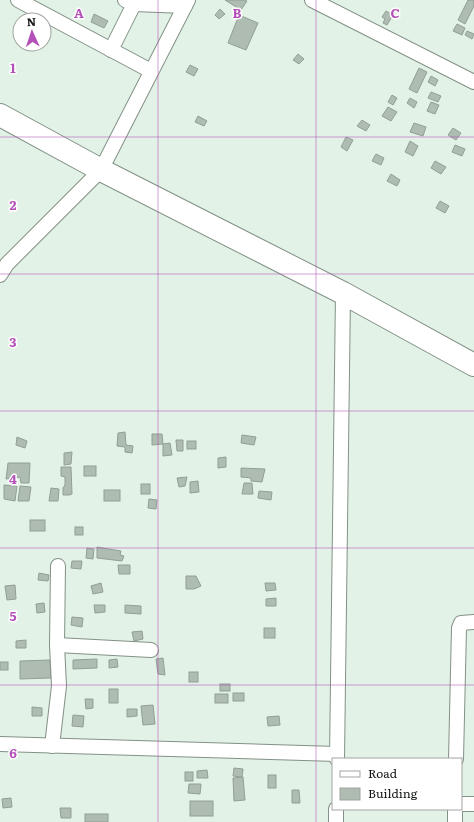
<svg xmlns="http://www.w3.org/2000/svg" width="474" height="822" font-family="Literata,serif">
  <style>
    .building { fill: #aebcb1; stroke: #919f94 }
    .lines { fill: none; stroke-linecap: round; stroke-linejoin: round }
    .minor-casing { stroke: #839186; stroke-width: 16 }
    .primary-casing { stroke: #839186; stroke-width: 24 }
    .minor { stroke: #fff; stroke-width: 14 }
    .primary { stroke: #fff; stroke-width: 22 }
    .grid { fill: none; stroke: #b451b8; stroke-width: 1; stroke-opacity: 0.55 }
    .grid-label { font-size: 13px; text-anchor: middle; font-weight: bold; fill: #b451b8; stroke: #fff; stroke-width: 3; stroke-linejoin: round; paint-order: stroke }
  </style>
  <rect width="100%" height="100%" fill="#e3f2e6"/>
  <g class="building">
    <path d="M 225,0 L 245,0 L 247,1 L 241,10 Z"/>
    <path d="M 468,0 L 474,0 L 474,6 L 465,24 L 458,20 Z"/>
    <path d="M 220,9 L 225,14 L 219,19 L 215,15 Z"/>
    <path d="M 386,11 L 393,15 L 387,25 L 383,23 L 385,19 L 382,17 Z"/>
    <path d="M 94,14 L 108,21 L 104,28 L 91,22 Z"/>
    <path d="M 239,15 L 258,23 L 246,50 L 228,43 Z"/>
    <path d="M 457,24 L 465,28 L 462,35 L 453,31 Z"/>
    <path d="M 467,31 L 474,34 L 472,39 L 465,35 Z"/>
    <path d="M 298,54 L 304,59 L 299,64 L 293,60 Z"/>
    <path d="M 190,65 L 198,69 L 194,76 L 186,72 Z"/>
    <path d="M 419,68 L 427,72 L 417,93 L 409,89 Z"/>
    <path d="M 431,76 L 438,80 L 435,86 L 428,82 Z"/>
    <path d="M 431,92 L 441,96 L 438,102 L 428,98 Z"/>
    <path d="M 392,95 L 397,98 L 393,105 L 388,102 Z"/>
    <path d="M 410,98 L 417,102 L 414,108 L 407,103 Z"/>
    <path d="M 431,102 L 439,105 L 435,114 L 427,111 Z"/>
    <path d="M 388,107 L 397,112 L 391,121 L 382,116 Z"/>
    <path d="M 198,116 L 207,121 L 204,126 L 195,122 Z"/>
    <path d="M 362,120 L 370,125 L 366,131 L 357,126 Z"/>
    <path d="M 414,123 L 426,127 L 423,136 L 410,132 Z"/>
    <path d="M 453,128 L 461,133 L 456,140 L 448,135 Z"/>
    <path d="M 346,137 L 353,140 L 347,151 L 341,147 Z"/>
    <path d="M 410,141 L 418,146 L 413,156 L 405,152 Z"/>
    <path d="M 455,145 L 465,149 L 462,156 L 452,152 Z"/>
    <path d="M 376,154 L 384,158 L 381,165 L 372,161 Z"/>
    <path d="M 435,161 L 446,167 L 441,174 L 431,168 Z"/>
    <path d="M 391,174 L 400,180 L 397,186 L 387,181 Z"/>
    <path d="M 440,201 L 449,206 L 445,213 L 436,208 Z"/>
    <path d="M 125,432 L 126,445 L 133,446 L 132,453 L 125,452 L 125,447 L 117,446 L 118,433 Z"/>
    <path d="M 152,434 L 162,434 L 163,444 L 152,445 Z"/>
    <path d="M 242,435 L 256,437 L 254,445 L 241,443 Z"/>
    <path d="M 17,437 L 27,441 L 25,448 L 16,445 Z"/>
    <path d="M 176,440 L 183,440 L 183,451 L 177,451 Z"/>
    <rect x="187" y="441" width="9" height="8"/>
    <path d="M 170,443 L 172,455 L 163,456 L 163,444 Z"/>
    <path d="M 72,452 L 71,464 L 64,465 L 64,453 Z"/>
    <path d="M 226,457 L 226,467 L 218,468 L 218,458 Z"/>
    <path d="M 8,463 L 30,463 L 29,483 L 21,483 L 20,477 L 6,479 Z"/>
    <rect x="84" y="466" width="12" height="10"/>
    <path d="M 61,467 L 71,467 L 72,494 L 69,495 L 63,495 L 63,488 L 65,485 L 65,477 L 61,476 Z"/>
    <path d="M 241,468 L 265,469 L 262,482 L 251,481 L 251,478 L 241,477 Z"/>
    <path d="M 187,477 L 185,486 L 179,487 L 177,478 Z"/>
    <path d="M 198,481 L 199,492 L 190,493 L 190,482 Z"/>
    <path d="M 244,483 L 252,483 L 253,494 L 242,494 Z"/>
    <rect x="141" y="484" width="9" height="10"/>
    <path d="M 4,485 L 17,486 L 15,501 L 4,499 Z"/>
    <path d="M 20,486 L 31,487 L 29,501 L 18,501 Z"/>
    <path d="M 51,488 L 59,489 L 58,501 L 49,501 Z"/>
    <rect x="104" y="490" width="16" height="11"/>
    <path d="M 259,491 L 272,492 L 271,500 L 258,498 Z"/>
    <path d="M 149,499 L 157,500 L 156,509 L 148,508 Z"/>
    <rect x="30" y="520" width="15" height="11"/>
    <rect x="75" y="527" width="8" height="8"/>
    <path d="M 97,547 L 121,551 L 120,555 L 124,556 L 122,561 L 97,558 Z"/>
    <path d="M 87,548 L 94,549 L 93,559 L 86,558 Z"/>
    <path d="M 72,561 L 82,561 L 81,569 L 71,568 Z"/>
    <path d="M 118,565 L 130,565 L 130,574 L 119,574 Z"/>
    <path d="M 39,573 L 49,575 L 48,581 L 38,580 Z"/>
    <path d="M 186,576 L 196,576 L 201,586 L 194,589 L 186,589 Z"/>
    <path d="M 101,583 L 103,592 L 93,594 L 91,586 Z"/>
    <path d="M 265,583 L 275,583 L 276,590 L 266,591 Z"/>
    <path d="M 15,585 L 16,599 L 7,600 L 5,586 Z"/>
    <path d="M 276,598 L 276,606 L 266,606 L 266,599 Z"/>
    <path d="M 44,603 L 45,612 L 37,613 L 36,604 Z"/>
    <path d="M 94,605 L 105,605 L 105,612 L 95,613 Z"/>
    <path d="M 125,605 L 141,606 L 141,614 L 125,613 Z"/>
    <path d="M 72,617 L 83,618 L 82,627 L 71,625 Z"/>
    <rect x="264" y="628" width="11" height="10"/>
    <path d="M 142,631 L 143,639 L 134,641 L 132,632 Z"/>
    <path d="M 26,640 L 26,648 L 16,648 L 16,641 Z"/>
    <path d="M 163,658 L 165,675 L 158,674 L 156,659 Z"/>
    <path d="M 97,659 L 97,668 L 73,669 L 73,660 Z"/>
    <path d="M 117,659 L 118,667 L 109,668 L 109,660 Z"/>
    <path d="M 50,660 L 51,678 L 20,679 L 20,661 Z"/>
    <rect x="0" y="662" width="8" height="8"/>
    <rect x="189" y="672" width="9" height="10"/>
    <rect x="220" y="684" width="10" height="7"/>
    <rect x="109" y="689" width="9" height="14"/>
    <rect x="233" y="693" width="11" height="8"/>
    <rect x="215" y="694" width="13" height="9"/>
    <path d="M 85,699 L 93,699 L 93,708 L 86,709 Z"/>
    <path d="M 153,705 L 155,724 L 143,725 L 141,706 Z"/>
    <path d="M 32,707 L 42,708 L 42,716 L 32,716 Z"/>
    <path d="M 127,709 L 137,709 L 137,716 L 127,717 Z"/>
    <path d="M 73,715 L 84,716 L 83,727 L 72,726 Z"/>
    <path d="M 279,716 L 280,725 L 268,726 L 267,717 Z"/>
    <path d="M 234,768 L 243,769 L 242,777 L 233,776 Z"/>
    <path d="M 207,770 L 208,778 L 197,778 L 197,771 Z"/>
    <rect x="185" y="772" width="8" height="9"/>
    <rect x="268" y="775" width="8" height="13"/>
    <path d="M 243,777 L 245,800 L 234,801 L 233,778 Z"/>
    <path d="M 189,784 L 201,784 L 200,794 L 188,793 Z"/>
    <path d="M 292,790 L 299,790 L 300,803 L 292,803 Z"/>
    <path d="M 11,798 L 12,807 L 3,808 L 2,799 Z"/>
    <rect x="190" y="801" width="23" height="15"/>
    <path d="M 60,808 L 71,808 L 71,818 L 61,818 Z"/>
    <rect x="85" y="814" width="23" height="8"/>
  </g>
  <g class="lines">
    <defs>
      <g id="minor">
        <path d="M 18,0 L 151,71"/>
        <path d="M 125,0 L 134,4 L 185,6"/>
        <path d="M 312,0 L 474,82"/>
        <path d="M 111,50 L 134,4"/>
        <path d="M 0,275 L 7,264 L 101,170 L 188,0"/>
        <path d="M 57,645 L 151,650"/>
        <path d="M 0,744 L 337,754"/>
        <path d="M 52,746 L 59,686 L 57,645 L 58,566"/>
        <path d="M 337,759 L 343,293"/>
        <path d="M 456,759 L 459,628 L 461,623 L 474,622"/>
        <path d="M 461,804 L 474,804"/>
        <path d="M 336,822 L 336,809"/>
        <path d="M 455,822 L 455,809"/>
      </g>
      <path id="primary" d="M 0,115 L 101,170 L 343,293 L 474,365"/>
    </defs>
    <use href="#minor" class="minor-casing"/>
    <use href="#primary" class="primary-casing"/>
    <use href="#minor" class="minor"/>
    <use href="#primary" class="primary"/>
  </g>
  <path class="grid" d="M 158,0 L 158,822M 316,0 L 316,822M 0,137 L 474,137M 0,274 L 474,274M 0,411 L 474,411M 0,548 L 474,548M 0,685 L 474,685"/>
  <g class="grid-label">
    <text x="79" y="18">A</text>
    <text x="237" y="18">B</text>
    <text x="395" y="18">C</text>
    <text x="13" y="73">1</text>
    <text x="13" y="210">2</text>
    <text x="13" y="347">3</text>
    <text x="13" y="484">4</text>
    <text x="13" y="621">5</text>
    <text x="13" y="758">6</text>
  </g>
  <rect x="332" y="758" width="130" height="52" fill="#ffffff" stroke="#a1a3a1"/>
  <rect x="340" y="771" width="20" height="6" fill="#ffffff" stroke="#a1a3a1"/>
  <text x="368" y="778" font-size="12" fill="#131814">Road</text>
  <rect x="340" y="788" width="20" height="12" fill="#aebcb1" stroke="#a1a3a1"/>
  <text x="368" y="798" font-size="12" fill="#131814">Building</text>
  <g transform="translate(32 32) rotate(357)"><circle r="19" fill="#ffffff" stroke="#a1a3a1"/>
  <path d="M0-3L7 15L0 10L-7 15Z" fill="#b451b8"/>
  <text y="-6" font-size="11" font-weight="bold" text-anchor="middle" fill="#131814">N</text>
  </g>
</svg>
